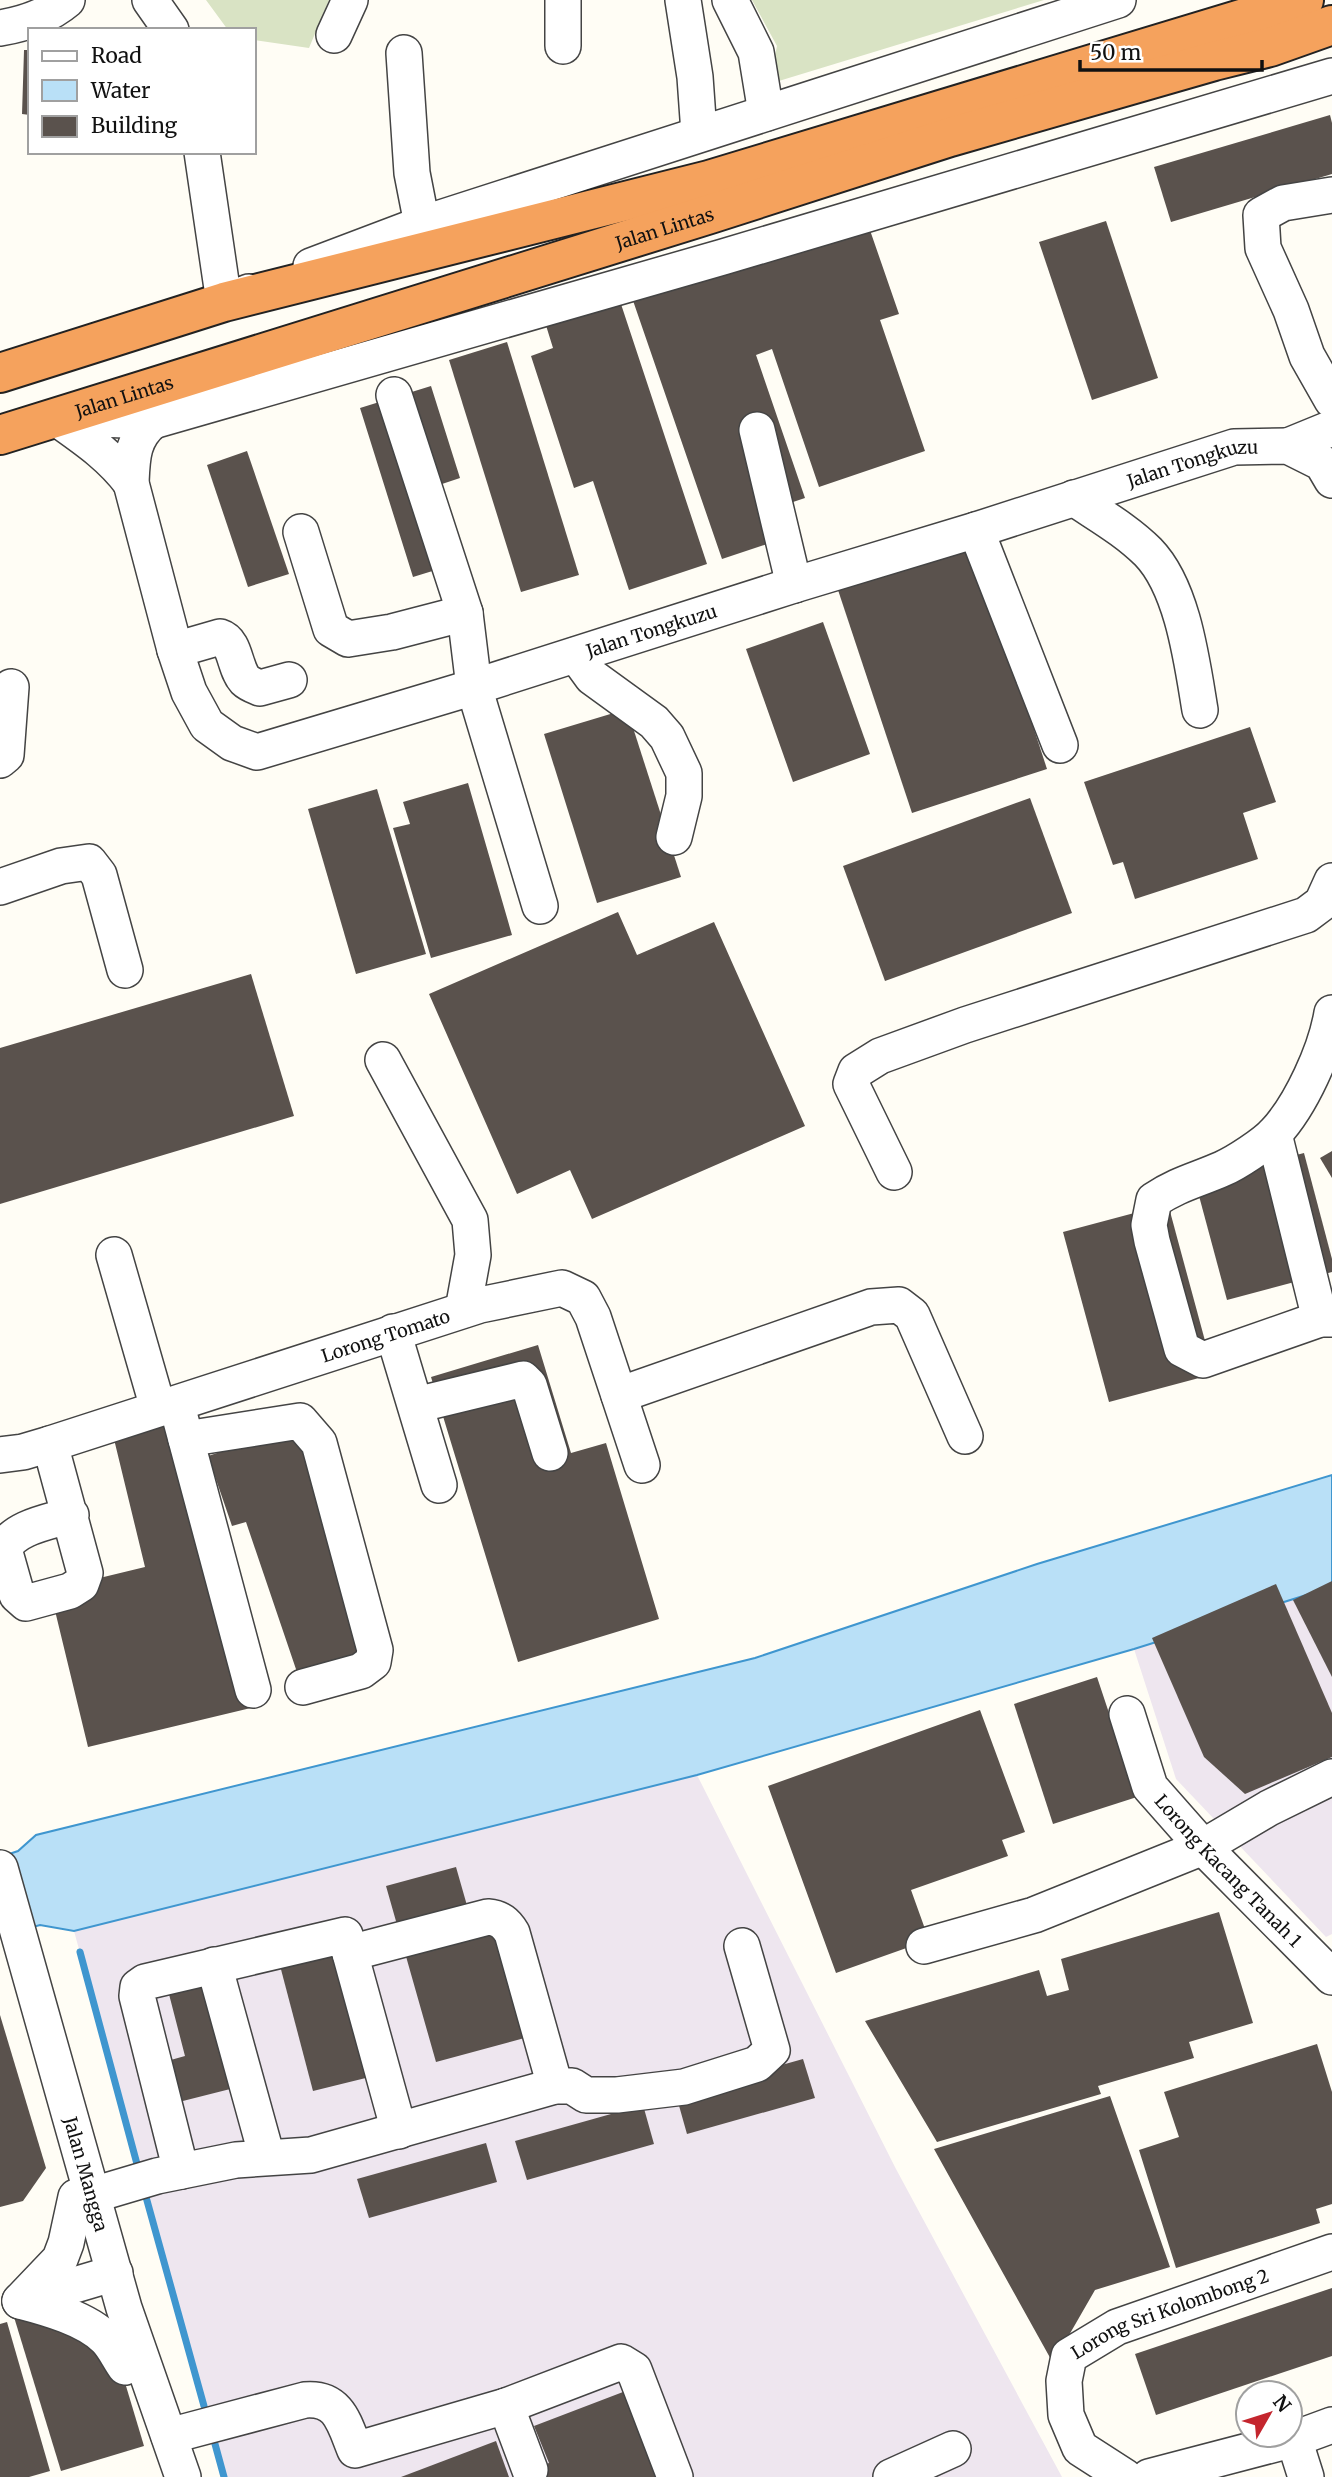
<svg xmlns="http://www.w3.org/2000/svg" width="1332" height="2477" font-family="Merriweather,serif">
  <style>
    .industrial { fill: #eee6ef }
    .cemetery { fill: #d9e3c4 }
    .water { fill: #b9e0f7; stroke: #3f96cf; stroke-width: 2 }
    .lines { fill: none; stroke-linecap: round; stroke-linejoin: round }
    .stream { stroke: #3f96cf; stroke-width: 7 }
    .building { fill: #5a524d }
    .minor-casing { stroke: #444; stroke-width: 38 }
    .highway-casing { stroke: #222; stroke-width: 42 }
    .minor { stroke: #fff; stroke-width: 35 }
    .highway { stroke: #f5a25d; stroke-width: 38 }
    .labels { text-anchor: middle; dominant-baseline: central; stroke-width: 7; stroke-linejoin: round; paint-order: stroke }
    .street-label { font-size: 18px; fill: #111; stroke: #fff }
  </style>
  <rect width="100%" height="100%" fill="#fffdf5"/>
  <g class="industrial">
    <path d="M 1332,1587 L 1332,1934 L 1326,1937 L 1176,1779 L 1134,1649 Z"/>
    <path d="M 697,1775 L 896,2169 L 1062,2477 L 224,2477 L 74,1931 Z"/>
  </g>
  <g class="cemetery">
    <path d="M 206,0 L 329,0 L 309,48 L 254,40 L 254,30 L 228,30 Z"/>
    <path d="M 752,0 L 1044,0 L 769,84 L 777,46 Z"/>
  </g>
  <path class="water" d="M 1332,1475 L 1332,1587 L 1134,1649 L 697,1775 L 74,1931 L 40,1925 L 0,1936 L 0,1857 L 18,1851 L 36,1835 L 755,1658 L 1037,1564 Z"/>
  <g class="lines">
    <g class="stream">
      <path d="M 80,1952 L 137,2164"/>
      <path d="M 146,2197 L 204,2406"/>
      <path d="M 215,2444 L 224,2477"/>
    </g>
  </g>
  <g class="building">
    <path d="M 24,50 L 30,50 L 30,115 L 22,114 Z"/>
    <path d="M 1330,115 L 1332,123 L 1332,174 L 1171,222 L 1154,167 Z"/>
    <path d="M 863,210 L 899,314 L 880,320 L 925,451 L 819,487 L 772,349 L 756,355 L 805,498 L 778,507 L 788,537 L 722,559 L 629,289 Z"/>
    <path d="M 1106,221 L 1158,378 L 1092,400 L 1039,242 Z"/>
    <path d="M 618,295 L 707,564 L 629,590 L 593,481 L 574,488 L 531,356 L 553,348 L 544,319 Z"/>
    <path d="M 507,342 L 579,575 L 521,592 L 449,360 Z"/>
    <path d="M 431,386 L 460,478 L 442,484 L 465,561 L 413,577 L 360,408 Z"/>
    <path d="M 247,451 L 289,574 L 248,587 L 207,465 Z"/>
    <path d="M 974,546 L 1047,769 L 912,813 L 838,590 Z"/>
    <path d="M 823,622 L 870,754 L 793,782 L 746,649 Z"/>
    <path d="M 627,709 L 681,877 L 597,903 L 544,734 Z"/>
    <path d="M 1250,727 L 1276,802 L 1243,813 L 1258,859 L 1135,899 L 1123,862 L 1113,865 L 1084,782 Z"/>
    <path d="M 468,783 L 512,935 L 431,958 L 393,828 L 410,824 L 403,802 Z"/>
    <path d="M 377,789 L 426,954 L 356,974 L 308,809 Z"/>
    <path d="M 1030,798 L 1072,913 L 885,981 L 843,866 Z"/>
    <path d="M 618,912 L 637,955 L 714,922 L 805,1126 L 592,1219 L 570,1170 L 517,1194 L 429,994 Z"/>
    <path d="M 251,974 L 294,1116 L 0,1204 L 0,1048 Z"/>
    <path d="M 1332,1151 L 1332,1178 L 1320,1158 Z"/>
    <path d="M 1304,1153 L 1332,1259 L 1332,1272 L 1227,1300 L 1195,1181 Z"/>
    <path d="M 1168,1204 L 1214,1374 L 1109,1402 L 1063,1232 Z"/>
    <path d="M 538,1345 L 571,1453 L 606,1443 L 659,1619 L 518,1662 L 431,1377 Z"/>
    <path d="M 188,1416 L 259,1706 L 88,1747 L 50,1590 L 145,1567 L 113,1435 Z"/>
    <path d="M 296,1427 L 373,1657 L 300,1681 L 246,1522 L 232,1526 L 208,1456 Z"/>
    <path d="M 1332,1581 L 1332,1677 L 1293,1600 Z"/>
    <path d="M 1276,1584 L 1332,1713 L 1332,1757 L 1245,1794 L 1204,1757 L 1152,1638 Z"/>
    <path d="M 1097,1677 L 1137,1797 L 1053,1824 L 1014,1704 Z"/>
    <path d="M 980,1710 L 1025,1832 L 1002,1840 L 1008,1856 L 911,1890 L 929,1940 L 836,1973 L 768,1786 Z"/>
    <path d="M 456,1867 L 474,1930 L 523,1917 L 554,2030 L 436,2062 L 386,1886 Z"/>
    <path d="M 1219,1912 L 1253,2023 L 1189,2042 L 1194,2058 L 1098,2086 L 1101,2094 L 937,2142 L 865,2021 L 1039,1970 L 1047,1996 L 1069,1990 L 1061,1959 Z"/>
    <path d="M 346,1921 L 386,2073 L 313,2091 L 273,1939 Z"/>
    <path d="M 216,1957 L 250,2084 L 171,2104 L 160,2063 L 185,2056 L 163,1971 Z"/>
    <path d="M 0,2015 L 46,2168 L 23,2201 L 0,2207 Z"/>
    <path d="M 1317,2044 L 1332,2092 L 1332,2204 L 1316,2209 L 1320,2223 L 1176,2268 L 1139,2150 L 1179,2137 L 1164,2092 Z"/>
    <path d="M 803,2059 L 815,2098 L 687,2134 L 676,2095 Z"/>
    <path d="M 1110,2096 L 1170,2267 L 1095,2290 L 1053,2363 L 934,2149 Z"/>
    <path d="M 643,2105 L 654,2144 L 527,2180 L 515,2141 Z"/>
    <path d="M 486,2143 L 497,2182 L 369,2218 L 357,2179 Z"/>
    <path d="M 1332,2288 L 1332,2356 L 1156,2415 L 1135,2354 Z"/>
    <path d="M 67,2301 L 108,2326 L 144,2446 L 61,2471 L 14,2317 Z"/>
    <path d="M 7,2322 L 50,2471 L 29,2477 L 0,2477 L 0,2324 Z"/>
    <path d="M 623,2392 L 656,2477 L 513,2477 L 549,2463 L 534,2426 Z"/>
    <path d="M 496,2441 L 509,2477 L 401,2477 Z"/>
  </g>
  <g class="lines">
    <defs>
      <g id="minor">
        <path d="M 150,0 L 171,30"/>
        <path d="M 563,0 L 563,46"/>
        <path d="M 683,0 L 695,77 L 699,133"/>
        <path d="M 730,0 L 756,52 L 766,113"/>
        <path d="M 0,28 C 24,24 48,16 67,0"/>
        <path d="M 334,35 L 350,0"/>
        <path d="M 404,53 L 412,173 L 422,224"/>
        <path d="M 202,152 L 224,302 L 249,292"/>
        <path d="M 1332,195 L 1283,203 L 1261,215 L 1263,248 L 1291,310 L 1307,356 L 1332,400"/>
        <path d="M 311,266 L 422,224 L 1118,0"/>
        <path d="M 394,395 L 465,613 L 474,687 L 540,906"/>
        <path d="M 56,418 C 84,438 110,455 131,483"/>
        <path d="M 69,418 L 153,421 L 723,257 L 1332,76"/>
        <path id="s1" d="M 153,421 C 132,438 132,459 131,483 L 175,650 L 189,692 L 207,725 L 232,743 L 257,752 L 474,687 L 794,585 L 976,530 L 1234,447 L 1288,446 L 1322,463 L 1332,480"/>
        <path d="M 757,430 L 794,585"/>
        <path d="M 1288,446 L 1332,428"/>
        <path d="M 1074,498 C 1099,515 1126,530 1148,552 C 1183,588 1192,662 1200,710"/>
        <path d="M 976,530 L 1060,745"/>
        <path d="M 301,532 L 331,629 L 348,639 L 392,632 L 465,613"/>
        <path d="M 175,650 L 220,637 C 236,642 234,668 245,680 C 249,684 255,686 260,688 L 289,680"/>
        <path d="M 576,655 L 592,677 L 654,722 L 667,737 L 684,773 L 684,796 L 674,837"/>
        <path d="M 0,760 L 6,755 L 11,687"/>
        <path d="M 0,887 L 61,866 L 89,862 L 99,875 L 125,970"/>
        <path d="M 1332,1013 C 1326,1050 1301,1105 1275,1133 C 1265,1144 1236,1163 1222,1169 C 1197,1180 1178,1184 1154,1200 L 1149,1225 L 1152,1241 L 1182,1349 L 1203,1360 L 1320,1319 L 1332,1319"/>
        <path d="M 383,1060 L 470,1220 L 473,1255 L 463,1310"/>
        <path d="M 1274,1134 L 1320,1319"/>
        <path d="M 894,1172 L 851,1084 L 856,1071 L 880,1056 L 965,1025 L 1306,915 L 1322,903 L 1332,881"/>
        <path d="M 114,1255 L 158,1408"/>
        <path d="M 393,1332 L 439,1485"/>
        <path d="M 619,1395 L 871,1307 L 899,1305 L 912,1315 L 965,1436"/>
        <path d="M 416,1405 L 523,1379 L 529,1385 L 550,1453"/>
        <path d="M 180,1417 L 253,1690"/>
        <path d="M 186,1439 L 300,1421 L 319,1443 L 375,1650 L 373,1662 L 361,1671 L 303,1687"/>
        <path d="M 50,1444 L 85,1573 L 81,1584 L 70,1591 L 26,1603 L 17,1595 L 4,1549 C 14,1527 49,1522 71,1515"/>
        <path id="s2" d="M 0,1455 L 23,1452 L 50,1444 L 480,1305 L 562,1288 L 583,1298 L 593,1317 L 642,1465"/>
        <path id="s3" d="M 1127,1714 L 1150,1787 L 1203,1847 L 1332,1977"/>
        <path id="s4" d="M 0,1868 L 124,2308 L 183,2477"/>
        <path d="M 924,1946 L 1034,1915 L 1203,1847 L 1269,1808 L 1332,1777"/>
        <path d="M 350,1953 L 488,1917 C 500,1918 506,1923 512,1933 L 555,2086"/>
        <path d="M 214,1965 L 267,2157"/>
        <path d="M 181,2171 L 137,1996 L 138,1987 L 145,1982 L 345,1935 L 399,2131"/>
        <path d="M 93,2195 L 157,2176 L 236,2160 L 311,2155 L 555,2086 L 572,2086 L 586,2095 L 617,2095 L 684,2087 L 757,2064 L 772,2050 L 742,1946"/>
        <path d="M 24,2300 L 115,2273"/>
        <path d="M 20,2301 C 47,2308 87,2319 106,2339 C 114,2347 119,2359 125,2367"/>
        <path d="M 20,2301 L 60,2259 L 66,2243 L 76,2197"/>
        <path d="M 506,2406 L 530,2470"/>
        <path d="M 169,2436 L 305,2400 C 339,2397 344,2423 355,2450 L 506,2406 L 621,2362 L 634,2370 L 675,2477"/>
        <path d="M 1294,2439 L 1306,2477"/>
        <path d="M 891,2477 L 953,2449"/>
        <path id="s5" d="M 1125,2477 L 1080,2448 L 1066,2415 L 1064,2381 L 1069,2356 L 1117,2327 L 1332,2252"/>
        <path d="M 1149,2477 L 1294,2439 L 1332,2425"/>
      </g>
      <g id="highway">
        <path d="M 0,373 L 224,302 L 709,180 L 1304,0"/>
        <path id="s6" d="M 0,435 L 710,214 L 950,137 L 1214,61 L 1270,47 L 1332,25"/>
      </g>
    </defs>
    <use href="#minor" class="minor-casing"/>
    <use href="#highway" class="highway-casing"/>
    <use href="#minor" class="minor"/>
    <use href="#highway" class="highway"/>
  </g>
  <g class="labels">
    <g class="street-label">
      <text stroke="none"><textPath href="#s6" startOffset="696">Jalan Lintas</textPath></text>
      <text stroke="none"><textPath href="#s6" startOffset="130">Jalan Lintas</textPath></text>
      <text stroke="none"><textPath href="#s1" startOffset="1360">Jalan Tongkuzu</textPath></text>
      <text stroke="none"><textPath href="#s1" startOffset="793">Jalan Tongkuzu</textPath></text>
      <text stroke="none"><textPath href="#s2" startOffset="404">Lorong Tomato</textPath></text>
      <text stroke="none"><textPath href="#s3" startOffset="191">Lorong Kacang Tanah 1</textPath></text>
      <text stroke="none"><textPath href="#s4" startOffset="318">Jalan Mangga</textPath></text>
      <text stroke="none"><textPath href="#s5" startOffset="259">Lorong Sri Kolombong 2</textPath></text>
    </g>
  </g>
  <rect x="28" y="28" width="228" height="126" fill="#ffffff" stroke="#a0a0a0" stroke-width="2"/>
  <rect x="42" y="51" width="35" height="10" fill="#ffffff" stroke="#a0a0a0" stroke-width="2"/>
  <text x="91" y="63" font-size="21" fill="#111111">Road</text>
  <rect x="42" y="80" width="35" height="21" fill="#b9e0f7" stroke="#a0a0a0" stroke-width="2"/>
  <text x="91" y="98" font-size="21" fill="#111111">Water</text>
  <rect x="42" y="116" width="35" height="21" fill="#5a524d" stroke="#a0a0a0" stroke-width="2"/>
  <text x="91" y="133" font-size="21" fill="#111111">Building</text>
  <g transform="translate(1269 2414) rotate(51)"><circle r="33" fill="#ffffff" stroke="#a0a0a0" stroke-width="2"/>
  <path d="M0-5L12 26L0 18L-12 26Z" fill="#c4262e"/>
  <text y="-10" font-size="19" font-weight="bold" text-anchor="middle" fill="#111111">N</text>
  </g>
  <path d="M1080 60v10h182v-10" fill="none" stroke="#111111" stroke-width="3.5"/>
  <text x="1090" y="60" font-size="21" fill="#111111" stroke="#ffffff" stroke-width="5" paint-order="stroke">50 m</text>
</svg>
